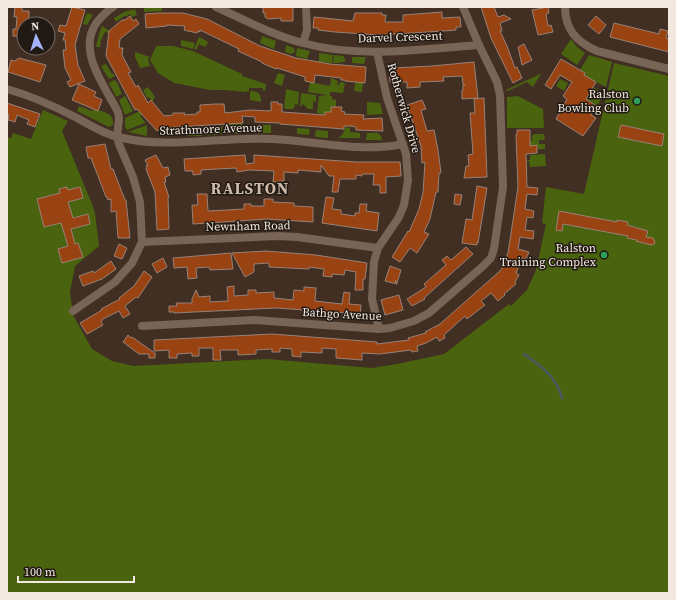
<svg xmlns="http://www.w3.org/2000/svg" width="676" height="600" font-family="'Source Serif 4',serif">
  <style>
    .green { fill: #4a630e }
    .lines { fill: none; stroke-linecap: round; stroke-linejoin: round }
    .stream { stroke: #495a64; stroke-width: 2.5 }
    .building { fill: #994312; stroke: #998177 }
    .street { stroke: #786556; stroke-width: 8 }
    .leisure-dot { fill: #2e9e5b; stroke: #211913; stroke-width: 1.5 }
    .labels { text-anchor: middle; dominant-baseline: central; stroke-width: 3; stroke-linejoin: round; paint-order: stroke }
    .street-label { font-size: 12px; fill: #f2e8df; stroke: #211913 }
    .poi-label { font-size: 12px; fill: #f2e8df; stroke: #211913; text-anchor: end }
    .district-label { font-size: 16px; font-weight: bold; letter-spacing: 1px; fill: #cfbaa9; stroke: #211913 }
  </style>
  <rect width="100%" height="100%" fill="#402f22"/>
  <g class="green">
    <path d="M 144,7 L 162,7 L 162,11 L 144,12 Z"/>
    <path d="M 135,9 L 137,15 L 132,17 L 129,14 L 127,16 L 124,16 L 116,22 L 114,18 L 124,12 Z"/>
    <path d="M 87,13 L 93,15 L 87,25 L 83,24 Z"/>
    <path d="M 102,26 L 110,31 L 109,33 L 105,32 L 101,40 L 100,47 L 96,47 L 99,34 Z"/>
    <path d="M 262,36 L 276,41 L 274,49 L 260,43 Z"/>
    <path d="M 199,37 L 207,41 L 208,43 L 205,47 L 199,44 L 196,50 L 194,49 Z"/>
    <path d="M 571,39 L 576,46 L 585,53 L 577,65 L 561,54 Z"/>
    <path d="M 181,40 L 195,43 L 193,49 L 181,46 Z"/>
    <path d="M 286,45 L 294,48 L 295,52 L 291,54 L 285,52 Z"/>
    <path d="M 156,46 L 173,46 L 193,51 L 242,74 L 242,76 L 266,84 L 265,91 L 263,91 L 263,88 L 249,88 L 249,91 L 245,92 L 226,90 L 210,90 L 174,83 L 158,73 L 150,60 Z"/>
    <path d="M 297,48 L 310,51 L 307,59 L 296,56 Z"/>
    <path d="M 135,52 L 150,57 L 148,59 L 150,66 L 140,68 L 135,57 Z"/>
    <path d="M 319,53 L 333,55 L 332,63 L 319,62 Z"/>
    <path d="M 334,55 L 344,56 L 344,58 L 346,61 L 339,63 L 333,63 Z"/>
    <path d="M 589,55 L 612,62 L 606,87 L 586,77 L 583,76 L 585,73 L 580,70 Z"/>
    <path d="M 352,57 L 366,57 L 364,64 L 352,63 Z"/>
    <path d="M 614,63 L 669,76 L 669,593 L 7,593 L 7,137 L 11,138 L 13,133 L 31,139 L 43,110 L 68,121 L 62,131 L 92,204 L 95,213 L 99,246 L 75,266 L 70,292 L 73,315 L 92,349 L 112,361 L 134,366 L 267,359 L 372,368 L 397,364 L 444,354 L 509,304 L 511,306 L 527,290 L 536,270 L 546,224 L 542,223 L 546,187 L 584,194 Z"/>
    <path d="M 106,64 L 112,74 L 114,74 L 115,76 L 109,79 L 101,66 Z"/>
    <path d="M 278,73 L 285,75 L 282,86 L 274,83 Z"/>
    <path d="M 540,74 L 541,74 L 533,87 L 527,82 L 508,91 L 506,90 Z"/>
    <path d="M 331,78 L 338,81 L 337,84 L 339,85 L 340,82 L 345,83 L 343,93 L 330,92 L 330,96 L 332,96 L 332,99 L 336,100 L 336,107 L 332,107 L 331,112 L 325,112 L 325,114 L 317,113 L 319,96 L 327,95 L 308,92 L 310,82 L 330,86 Z"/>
    <path d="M 560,79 L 568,83 L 564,91 L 556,86 Z"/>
    <path d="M 114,80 L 117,82 L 122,94 L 116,97 L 109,83 Z"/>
    <path d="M 355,83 L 363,83 L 362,92 L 354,91 Z"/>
    <path d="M 148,87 L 155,97 L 153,101 L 148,97 L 147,98 L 143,90 Z"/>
    <path d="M 593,87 L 604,94 L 597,106 L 586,99 Z"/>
    <path d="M 286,89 L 299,92 L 298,107 L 297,104 L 295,104 L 294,108 L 292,109 L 285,109 L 284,107 Z"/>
    <path d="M 250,91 C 258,91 261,93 261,102 L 250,100 Z"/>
    <path d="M 301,93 L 316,95 L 316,102 L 313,101 L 313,109 L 308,109 L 303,104 L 301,106 L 300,106 Z"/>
    <path d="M 125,96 L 133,111 L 125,115 L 119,100 Z"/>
    <path d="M 518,96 L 543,109 L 544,128 L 507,128 L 507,97 Z"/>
    <path d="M 367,102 L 380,103 L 383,114 L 367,115 Z"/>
    <path d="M 79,106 L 92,111 L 93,109 L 97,111 L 98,110 C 107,113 114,114 113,125 L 109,127 L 77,111 Z"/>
    <path d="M 146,108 L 148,111 L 140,116 L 145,122 L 145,123 L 127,130 L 125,126 L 125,118 Z"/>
    <path d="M 242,123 L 243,133 L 227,134 L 226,124 Z"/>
    <path d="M 185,124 L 187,124 C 190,131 196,129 202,133 L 202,136 L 187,136 L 185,134 Z"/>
    <path d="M 147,125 L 147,136 L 128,132 Z"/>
    <rect x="263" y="125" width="8" height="8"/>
    <path d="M 222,126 L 222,134 L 207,135 L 207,127 L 218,128 Z"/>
    <path d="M 346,127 L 350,128 L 350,132 L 360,133 L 360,138 L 338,138 L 342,135 Z"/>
    <path d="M 297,128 L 310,129 L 309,135 L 297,134 Z"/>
    <path d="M 316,130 L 328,131 L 328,138 L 315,137 Z"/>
    <path d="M 367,133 L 378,133 L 381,136 L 382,140 L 366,140 Z"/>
    <path d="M 534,134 L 544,134 L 545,140 L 539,140 L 539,144 L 545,144 L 545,149 L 538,149 L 537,145 L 529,146 L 529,141 L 532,141 L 532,136 Z"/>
    <path d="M 545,154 L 546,166 L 530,167 L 529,161 L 527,161 L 527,160 L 530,160 L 530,155 Z"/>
  </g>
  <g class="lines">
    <path class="stream" d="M 524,354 C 542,367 556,376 562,398"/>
  </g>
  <g class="building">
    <path d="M 15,7 L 22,7 L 22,11 L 29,11 L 29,24 L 24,24 L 24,37 L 13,36 L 13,29 L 16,29 L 17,17 L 14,17 Z"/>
    <path d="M 72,7 L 85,10 L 75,45 L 78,65 L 85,81 L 70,87 L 67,82 L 71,80 L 65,68 L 63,50 L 66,50 L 65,40 L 63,40 L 65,33 L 58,31 L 60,25 L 66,26 Z"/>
    <path d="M 263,7 L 293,7 L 293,21 L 281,21 L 281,18 L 268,19 L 265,17 L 265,13 L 263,13 Z"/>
    <path d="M 481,7 L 494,7 L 498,17 L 504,15 L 511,19 L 500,23 L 502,31 L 500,31 L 507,46 L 515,68 L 517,67 L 522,78 L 513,83 L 491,38 Z"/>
    <path d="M 548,7 L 549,13 L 546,14 L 548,26 L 551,25 L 553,32 L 538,35 L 532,10 Z"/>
    <path d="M 442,12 L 442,18 L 460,17 L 461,27 L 456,27 L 456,30 L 443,31 L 379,35 L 335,32 L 318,30 L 318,28 L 313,28 L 314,17 L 353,21 L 355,13 L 382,13 L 382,15 L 386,15 L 385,22 L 403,22 L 403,15 Z"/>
    <path d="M 159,13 L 183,13 L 207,19 L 260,46 L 296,58 L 330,64 L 366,67 L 365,83 L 345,81 L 345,80 L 341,80 L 341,78 L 315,75 L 314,83 L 305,81 L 305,77 L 277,68 L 276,69 L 262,63 L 262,62 L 238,51 L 239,49 L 200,30 L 200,32 L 198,31 L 197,33 L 184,30 L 185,26 L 166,25 L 167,26 L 146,28 L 145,14 Z"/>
    <path d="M 130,16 L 133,21 L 136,19 L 139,24 L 120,39 L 119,48 L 123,48 L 122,55 L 131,72 L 128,73 L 136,87 L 138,85 L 148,103 L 151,100 L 164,116 L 173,115 L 173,113 L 185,113 L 184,115 L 197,114 L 197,112 L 200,112 L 200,105 L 215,104 L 224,104 L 225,113 L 250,110 L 271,111 L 271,102 L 278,102 L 278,104 L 282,104 L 282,112 L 325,115 L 325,112 L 331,112 L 331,107 L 342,107 L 341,111 L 345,112 L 344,114 L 364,115 L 363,119 L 382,118 L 383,131 L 356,130 L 356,127 L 350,126 L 344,126 L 344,129 L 280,124 L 280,123 L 255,122 L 255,117 L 242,116 L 243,123 L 161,128 L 157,131 L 137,109 L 135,110 L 106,56 L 109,31 L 122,20 L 125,20 Z"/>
    <path d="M 596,16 L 606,25 L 599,34 L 588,25 Z"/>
    <path d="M 614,23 L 659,34 L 660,29 L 668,31 L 666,38 L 669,39 L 669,52 L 610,37 Z"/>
    <path d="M 524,44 L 532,60 L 522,65 L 518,47 Z"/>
    <path d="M 19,58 L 46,65 L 40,82 L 8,72 L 11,60 L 15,61 Z"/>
    <path d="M 561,59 L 585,73 L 584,75 L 596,82 L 586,99 L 596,106 L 591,115 L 596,118 L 583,136 L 556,119 L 567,99 L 563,96 L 572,82 L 560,75 L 551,89 L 545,85 Z"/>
    <path d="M 474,62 L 478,98 L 462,99 L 462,90 L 463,90 L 463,85 L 465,85 L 463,84 L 462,76 L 443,77 L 444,81 L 420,82 L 420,87 L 407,88 L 407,82 L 390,82 L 389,69 L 393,69 L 393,68 L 432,66 Z"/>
    <path d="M 79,84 L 96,92 L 94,96 L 102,100 L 98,111 L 72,100 Z"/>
    <path d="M 484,98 L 487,177 L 464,178 L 466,166 L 469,166 L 468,155 L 473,154 L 470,113 L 475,113 L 474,99 Z"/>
    <path d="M 422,100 L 426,109 L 421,110 L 427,131 L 434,130 L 438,150 L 441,173 L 439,173 L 438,192 L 436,192 L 430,219 L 424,232 L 429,234 L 417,253 L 410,248 L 400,262 L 392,257 L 408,231 L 409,232 L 419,209 L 423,193 L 425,162 L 422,163 L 421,146 L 407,105 Z"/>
    <path d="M 7,103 L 40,114 L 35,127 L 27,124 L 29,120 L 17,115 L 15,122 L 8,120 L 9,114 L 7,113 Z"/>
    <path d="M 621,125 L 664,134 L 662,146 L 618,137 Z"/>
    <path d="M 517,130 L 530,130 L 530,146 L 537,145 L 537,153 L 526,154 L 527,187 L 538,188 L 537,195 L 527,194 L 525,209 L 534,211 L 533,218 L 527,217 L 525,230 L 534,231 L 533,239 L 520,237 L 518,249 L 529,252 L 526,259 L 522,258 L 516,273 L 519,275 L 515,282 L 516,284 L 504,294 L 505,295 L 498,301 L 491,293 L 481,301 L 485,305 L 467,319 L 465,316 L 444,335 L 445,338 L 439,341 L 437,337 L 426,343 L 417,346 L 418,351 L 412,352 L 411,350 L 380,354 L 362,353 L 362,360 L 336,358 L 336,349 L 322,348 L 322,353 L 301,352 L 301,357 L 292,356 L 292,349 L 280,348 L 280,352 L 272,352 L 272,349 L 256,350 L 256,354 L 238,355 L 238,350 L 220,350 L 221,360 L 213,360 L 213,348 L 199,348 L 199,356 L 192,356 L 192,353 L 177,354 L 177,358 L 169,358 L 169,350 L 154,351 L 154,340 L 272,334 L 377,342 L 377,344 L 409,340 L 408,338 L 426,333 L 425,332 L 440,324 L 501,270 L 508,253 L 518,187 L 516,135 L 517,134 Z"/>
    <path d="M 105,144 L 111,169 L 113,169 L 125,200 L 126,200 L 130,238 L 118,238 L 116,211 L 111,212 L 111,199 L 108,200 L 107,197 L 106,197 L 91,158 L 88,158 L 86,147 Z"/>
    <path d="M 156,155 L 163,168 L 168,167 L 170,175 L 165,177 L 166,182 L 164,182 L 169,197 L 168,197 L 169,229 L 157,230 L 155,192 L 146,169 L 147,168 L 146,166 L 148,165 L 145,160 Z"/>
    <path d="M 245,155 L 246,164 L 254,163 L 254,155 L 357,162 L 400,162 L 401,173 L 401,176 L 386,177 L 386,193 L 380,193 L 380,185 L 373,185 L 374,174 L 362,174 L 362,176 L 356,175 L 356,179 L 340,179 L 338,192 L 332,192 L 334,176 L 329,176 L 321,165 L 321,172 L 298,170 L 298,173 L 284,172 L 284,181 L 279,181 L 279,182 L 273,182 L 274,171 L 249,170 L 237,172 L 236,168 L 217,169 L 201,170 L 201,174 L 193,175 L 193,171 L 185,171 L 184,159 Z"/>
    <path d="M 477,186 L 487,188 L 478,243 L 477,242 L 477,245 L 462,243 L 466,219 L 472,220 Z"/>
    <path d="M 67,187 L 68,190 L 80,187 L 83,198 L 68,202 L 73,218 L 88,214 L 90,224 L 71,229 L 75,244 L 78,243 L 83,257 L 62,263 L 58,249 L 68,246 L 61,223 L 44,227 L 37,199 L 60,193 L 59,189 Z"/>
    <path d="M 197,194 L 207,194 L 208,211 L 244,209 L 244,204 L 251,204 L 251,206 L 264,206 L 264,199 L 273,199 L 273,202 L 294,203 L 294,206 L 313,207 L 313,222 L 267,219 L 193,224 L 192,205 L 198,205 Z"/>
    <path d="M 455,194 L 462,195 L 460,205 L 454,204 Z"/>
    <path d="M 326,197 L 334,198 L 332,209 L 341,210 L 341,214 L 355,216 L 355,213 L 359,213 L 360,204 L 367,204 L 366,211 L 379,213 L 377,231 L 322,223 Z"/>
    <path d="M 559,211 L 617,222 L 617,220 L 628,222 L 627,225 L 648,231 L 646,237 L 653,238 L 655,242 L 654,244 L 651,245 L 636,241 L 637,240 L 627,238 L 628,236 L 563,224 L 562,231 L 556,230 Z"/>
    <path d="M 119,244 L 127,248 L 122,259 L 114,256 Z"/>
    <path d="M 466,247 L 473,254 L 424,298 L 425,299 L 412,306 L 407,299 L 426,287 L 424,284 L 446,265 L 442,260 L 447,256 L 451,260 Z"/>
    <path d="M 266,251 L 316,255 L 367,263 L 365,279 L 363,279 L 363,290 L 355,290 L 356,272 L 345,270 L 344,275 L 332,274 L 332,277 L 323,276 L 324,269 L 309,267 L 309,269 L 269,267 L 269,263 L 254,264 L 254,272 L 245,277 L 232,253 Z"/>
    <path d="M 231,253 L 233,269 L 210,270 L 209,267 L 196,268 L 197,278 L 188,279 L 187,267 L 174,268 L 173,258 Z"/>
    <path d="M 163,258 L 167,267 L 157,273 L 152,264 Z"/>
    <path d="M 111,261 L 116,269 L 102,279 L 83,286 L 79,276 L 93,271 L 94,273 Z"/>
    <path d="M 390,266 L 401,270 L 397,283 L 395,280 L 397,284 L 385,281 Z"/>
    <path d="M 144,271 L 152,277 L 138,298 L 136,297 L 125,306 L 130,314 L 123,318 L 119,311 L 103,319 L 101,322 L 103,325 L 87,334 L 80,323 L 102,310 L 101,309 L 120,299 L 119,298 L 134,286 Z"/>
    <path d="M 234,286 L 234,296 L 248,295 L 248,290 L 256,290 L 256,293 L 274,292 L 274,298 L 293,300 L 294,290 L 304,291 L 304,287 L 316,288 L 315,301 L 342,304 L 344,292 L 350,293 L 349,304 L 361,305 L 360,314 L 276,308 L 174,313 L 174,312 L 169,312 L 169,306 L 177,306 L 176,303 L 192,303 L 192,299 L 196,290 L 199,297 L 210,296 L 210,302 L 228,301 L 227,287 Z"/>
    <path d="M 399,295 L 403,310 L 385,315 L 381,300 Z"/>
    <path d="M 128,335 L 131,338 L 132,337 L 156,354 L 155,354 L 155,358 L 149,358 L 149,354 L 139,354 L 123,342 Z"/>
  </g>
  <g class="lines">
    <g class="street">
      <path d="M 216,7 C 245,20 272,35 303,43 C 360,59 422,49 479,45 L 463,7"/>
      <path d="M 565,7 C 565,30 577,42 597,51 L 669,69"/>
      <path d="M 303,43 L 307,30 L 306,7"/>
      <path d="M 377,52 L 387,98 L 406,154 L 408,180 L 404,205 L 399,217 L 378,248 L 374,262 L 372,299 L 379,329"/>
      <path d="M 7,89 C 32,96 54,106 77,118 C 90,125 104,134 118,137 C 170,150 221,136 273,139 C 316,141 360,153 403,144"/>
      <path d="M 142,242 L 278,236 L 297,237 L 378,248"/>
      <path d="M 73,311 L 115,282 L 132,263 L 142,242 L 140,202 L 133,177 L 119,144 L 117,137 L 119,119 L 118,112 C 105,86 76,51 97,22 C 102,16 107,11 113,7"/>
      <path d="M 142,326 L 254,320 L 379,329 L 390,328 L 414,321 L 429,313 L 482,267 L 491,258 L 494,249 L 503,187 L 500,95 L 497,82 L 479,45"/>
    </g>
  </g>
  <g class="leisure-dot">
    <circle cx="637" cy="101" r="4"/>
    <circle cx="604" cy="255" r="4"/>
  </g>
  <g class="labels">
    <g class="street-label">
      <text transform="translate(400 37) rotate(-2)">Darvel Crescent</text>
      <text transform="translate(404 108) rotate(74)">Rotherwick Drive</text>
      <text transform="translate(211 129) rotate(-2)">Strathmore Avenue</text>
      <text transform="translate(248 226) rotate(-1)">Newnham Road</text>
      <text transform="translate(342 314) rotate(3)">Bathgo Avenue</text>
    </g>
    <g class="poi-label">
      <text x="629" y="94">Ralston<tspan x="629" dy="14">Bowling Club</tspan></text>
      <text x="596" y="248">Ralston<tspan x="596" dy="14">Training Complex</tspan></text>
    </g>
    <g class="district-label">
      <text x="250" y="188">RALSTON</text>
    </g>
  </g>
  <rect width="676" height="600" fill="none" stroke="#f2e8df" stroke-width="16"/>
  <g transform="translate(36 36) rotate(356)"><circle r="19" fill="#211913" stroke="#756c65"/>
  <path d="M0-3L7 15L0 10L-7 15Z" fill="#a4b2fc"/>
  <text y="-6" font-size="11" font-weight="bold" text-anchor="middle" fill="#f2e8df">N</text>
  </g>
  <path d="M18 576v6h116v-6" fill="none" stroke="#f2e8df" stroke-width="2"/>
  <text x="24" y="576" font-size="12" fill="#f2e8df" stroke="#211913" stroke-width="3" paint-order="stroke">100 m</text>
</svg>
